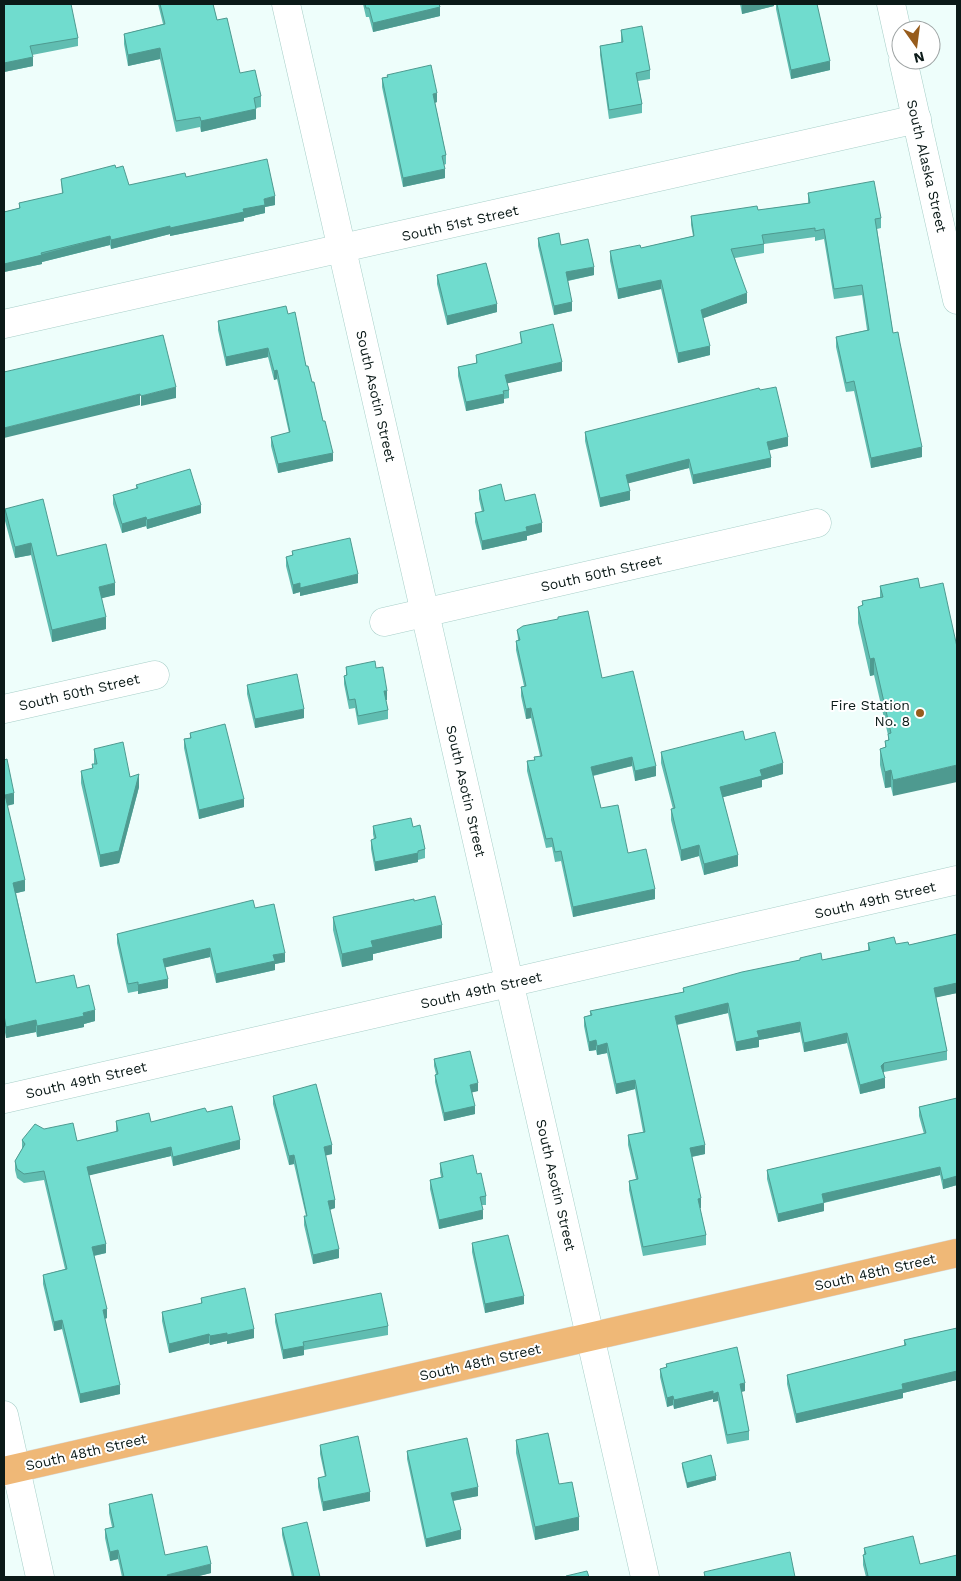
<svg xmlns="http://www.w3.org/2000/svg" width="961" height="1581" font-family="'Work Sans',sans-serif">
  <style>
    .lines { fill: none; stroke-linecap: round; stroke-linejoin: round }
    .minor-casing { stroke: #a8cfc9; stroke-width: 29 }
    .major-casing { stroke: #d8dada; stroke-width: 29 }
    .minor { stroke: #fff; stroke-width: 28 }
    .major { stroke: #efb877; stroke-width: 28 }
    .wall { fill: #60bdb1 }
    .shaded-wall { fill: #4e9a90 }
    .building { fill: #70dcce; stroke: #4e9a90 }
    .poi-dot { fill: #975c1c; stroke: #fff; stroke-width: 2 }
    .labels { text-anchor: middle; dominant-baseline: central; stroke-width: 4; stroke-linejoin: round; paint-order: stroke }
    .street-label { font-size: 14px; fill: #0b1a18; stroke: #fff }
    .poi-label { font-size: 14px; fill: #0b1a18; stroke: #fff; text-anchor: end }
  </style>
  <rect width="100%" height="100%" fill="#eefefb"/>
  <g class="lines">
    <defs>
      <g id="minor">
        <path d="M 286,4 L 645,1577"/>
        <path d="M 891,4 L 901,49"/>
        <path d="M 903,60 L 957,300"/>
        <path d="M 4,324 L 917,119"/>
        <path d="M 384,622 L 817,523"/>
        <path d="M 4,709 L 155,675"/>
        <path d="M 4,1099 L 957,880"/>
        <path d="M 4,1415 L 40,1577"/>
      </g>
      <path id="major" d="M 4,1471 L 957,1253"/>
    </defs>
    <use href="#minor" class="minor-casing"/>
    <use href="#major" class="major-casing"/>
    <use href="#minor" class="minor"/>
    <use href="#major" class="major"/>
  </g>
  <g class="wall">
    <path d="M 4,4 L 78,38 L 78,46 L 32,55 L 33,66 L 4,72 Z"/>
    <path d="M 158,4 L 213,4 L 217,20 L 240,73 L 261,96 L 261,107 L 256,108 L 256,119 L 201,132 L 200,127 L 176,132 L 160,59 L 128,66 L 124,44 L 124,34 L 163,24 Z"/>
    <path d="M 363,4 L 439,4 L 440,16 L 373,32 L 369,17 L 366,17 Z"/>
    <path d="M 740,4 L 774,4 L 774,6 L 742,14 Z"/>
    <path d="M 776,4 L 817,4 L 830,70 L 791,79 L 776,9 Z"/>
    <path d="M 621,30 L 650,70 L 650,79 L 638,81 L 642,104 L 642,113 L 609,119 L 600,55 L 600,46 L 621,42 Z"/>
    <path d="M 387,75 L 437,102 L 435,103 L 446,155 L 446,164 L 444,165 L 445,178 L 403,187 L 382,87 L 382,78 L 387,77 Z"/>
    <path d="M 116,168 L 129,185 L 186,177 L 275,205 L 265,207 L 265,213 L 244,218 L 244,221 L 170,236 L 170,234 L 111,249 L 110,245 L 42,262 L 42,264 L 4,272 L 4,212 L 19,208 L 19,203 L 62,194 L 61,179 Z"/>
    <path d="M 808,193 L 881,218 L 881,228 L 877,229 L 893,333 L 922,457 L 871,468 L 854,391 L 846,392 L 836,347 L 836,337 L 867,330 L 862,295 L 834,299 L 824,239 L 815,241 L 815,237 L 764,244 L 764,253 L 735,258 L 747,303 L 703,318 L 710,355 L 678,363 L 661,289 L 618,299 L 610,261 L 610,251 L 641,248 L 693,236 L 691,225 L 691,216 L 758,210 L 808,203 Z"/>
    <path d="M 538,238 L 561,245 L 594,275 L 568,281 L 572,311 L 554,315 L 538,246 Z"/>
    <path d="M 437,275 L 497,312 L 447,325 L 437,284 Z"/>
    <path d="M 288,314 L 312,382 L 333,461 L 278,473 L 271,446 L 271,437 L 289,433 L 277,379 L 274,380 L 268,357 L 226,366 L 218,330 L 218,321 Z"/>
    <path d="M 520,332 L 562,371 L 507,383 L 509,390 L 509,398 L 504,399 L 504,403 L 466,411 L 458,376 L 458,367 L 476,363 L 476,355 L 521,344 Z"/>
    <path d="M 760,390 L 788,446 L 769,450 L 771,467 L 693,484 L 689,468 L 628,483 L 630,500 L 600,507 L 585,441 L 585,432 Z"/>
    <path d="M 136,485 L 201,513 L 147,529 L 146,526 L 122,533 L 113,504 L 113,495 L 136,489 Z"/>
    <path d="M 479,490 L 505,501 L 542,532 L 527,536 L 527,540 L 482,550 L 475,522 L 475,513 L 482,512 L 479,499 Z"/>
    <path d="M 5,509 L 57,556 L 115,595 L 101,598 L 106,629 L 52,642 L 31,555 L 15,558 L 5,521 Z"/>
    <path d="M 292,551 L 358,583 L 300,596 L 300,592 L 293,594 L 286,566 L 286,557 L 292,555 Z"/>
    <path d="M 918,578 L 893,796 L 891,787 L 885,788 L 880,765 L 880,749 L 885,747 L 885,741 L 888,740 L 888,735 L 874,675 L 870,676 L 858,623 L 858,607 L 862,606 L 862,601 L 880,597 L 880,586 Z"/>
    <path d="M 558,617 L 602,678 L 656,776 L 635,781 L 632,766 L 593,776 L 601,808 L 655,899 L 573,917 L 561,861 L 555,862 L 552,847 L 546,848 L 527,771 L 527,761 L 534,760 L 534,757 L 540,756 L 531,718 L 526,719 L 521,696 L 521,687 L 524,686 L 516,650 L 516,641 L 518,640 L 517,630 L 558,619 Z"/>
    <path d="M 346,667 L 376,668 L 387,700 L 386,700 L 388,710 L 388,719 L 358,725 L 355,708 L 349,709 L 344,684 L 344,676 L 346,675 Z"/>
    <path d="M 247,685 L 304,718 L 255,728 L 247,694 Z"/>
    <path d="M 190,733 L 244,807 L 199,819 L 184,748 L 184,739 L 190,738 Z"/>
    <path d="M 745,740 L 783,774 L 762,780 L 762,787 L 723,797 L 738,866 L 704,875 L 699,856 L 681,861 L 671,820 L 671,809 L 673,809 L 661,763 L 661,752 Z"/>
    <path d="M 94,749 L 130,777 L 139,787 L 119,863 L 100,867 L 81,783 L 81,771 L 92,769 L 92,764 L 94,764 Z"/>
    <path d="M 4,760 L 14,804 L 7,806 L 25,891 L 16,893 L 36,983 L 77,988 L 95,1021 L 84,1024 L 84,1027 L 37,1037 L 36,1032 L 6,1038 L 4,1027 Z"/>
    <path d="M 373,826 L 413,827 L 425,849 L 425,858 L 418,860 L 418,862 L 375,871 L 371,849 L 371,840 L 374,839 L 373,834 Z"/>
    <path d="M 414,901 L 442,938 L 373,954 L 373,960 L 342,967 L 333,930 L 333,917 Z"/>
    <path d="M 255,908 L 285,962 L 275,964 L 275,970 L 216,983 L 210,957 L 165,967 L 168,988 L 138,994 L 138,991 L 128,993 L 117,943 L 117,934 Z"/>
    <path d="M 957,934 L 957,993 L 936,997 L 947,1051 L 947,1060 L 884,1072 L 883,1073 L 885,1088 L 860,1094 L 847,1043 L 804,1052 L 800,1032 L 759,1040 L 759,1047 L 736,1051 L 728,1013 L 677,1025 L 705,1154 L 692,1157 L 701,1208 L 700,1208 L 706,1235 L 706,1245 L 643,1256 L 629,1190 L 629,1181 L 636,1179 L 628,1145 L 628,1135 L 643,1132 L 635,1089 L 616,1094 L 607,1053 L 597,1055 L 596,1050 L 589,1051 L 584,1026 L 584,1017 L 590,1015 L 590,1011 L 683,992 L 683,988 L 800,960 L 800,958 L 822,960 L 868,950 L 868,943 L 909,945 Z"/>
    <path d="M 434,1059 L 478,1091 L 472,1092 L 475,1114 L 444,1121 L 435,1082 L 435,1075 L 436,1074 L 434,1066 Z"/>
    <path d="M 273,1096 L 332,1154 L 325,1155 L 335,1208 L 330,1210 L 339,1258 L 313,1264 L 304,1225 L 304,1216 L 306,1216 L 294,1164 L 289,1165 L 273,1104 Z"/>
    <path d="M 957,1098 L 957,1185 L 943,1189 L 940,1175 L 824,1203 L 824,1211 L 778,1222 L 767,1179 L 767,1170 L 924,1134 L 919,1116 L 919,1107 Z"/>
    <path d="M 207,1112 L 240,1149 L 173,1166 L 171,1156 L 89,1175 L 106,1253 L 94,1256 L 107,1318 L 105,1319 L 120,1394 L 80,1403 L 62,1329 L 54,1331 L 43,1284 L 43,1275 L 65,1269 L 44,1180 L 24,1183 L 17,1178 L 15,1170 L 15,1161 L 22,1149 L 22,1140 L 77,1141 L 116,1132 L 116,1121 L 151,1122 Z"/>
    <path d="M 440,1163 L 477,1174 L 486,1196 L 486,1205 L 482,1205 L 483,1219 L 439,1229 L 430,1189 L 430,1180 L 441,1177 L 440,1172 Z"/>
    <path d="M 472,1243 L 524,1304 L 485,1313 L 472,1252 Z"/>
    <path d="M 201,1298 L 254,1338 L 227,1344 L 227,1341 L 210,1345 L 209,1343 L 169,1353 L 162,1321 L 162,1312 L 201,1304 Z"/>
    <path d="M 275,1314 L 388,1326 L 388,1335 L 304,1350 L 304,1355 L 283,1359 L 275,1322 Z"/>
    <path d="M 957,1328 L 957,1380 L 903,1393 L 903,1398 L 796,1423 L 787,1384 L 787,1375 L 904,1346 L 904,1340 Z"/>
    <path d="M 666,1364 L 745,1391 L 741,1392 L 749,1431 L 749,1440 L 727,1444 L 718,1401 L 713,1402 L 713,1399 L 674,1409 L 673,1405 L 667,1407 L 660,1377 L 660,1369 L 666,1367 Z"/>
    <path d="M 516,1440 L 559,1484 L 579,1530 L 535,1540 L 516,1453 Z"/>
    <path d="M 320,1445 L 370,1501 L 323,1511 L 318,1487 L 318,1478 L 325,1477 L 320,1454 Z"/>
    <path d="M 407,1451 L 478,1496 L 453,1501 L 461,1539 L 426,1547 L 407,1459 Z"/>
    <path d="M 682,1463 L 716,1480 L 687,1488 L 682,1467 Z"/>
    <path d="M 109,1504 L 165,1555 L 211,1573 L 195,1577 L 122,1577 L 118,1559 L 110,1561 L 105,1538 L 105,1529 L 112,1527 L 109,1513 Z"/>
    <path d="M 957,1525 L 957,1542 L 956,1536 L 956,1526 Z"/>
    <path d="M 282,1528 L 320,1577 L 292,1577 L 282,1535 Z"/>
    <path d="M 864,1548 L 920,1564 L 866,1577 L 863,1565 L 863,1555 L 864,1555 Z"/>
  </g>
  <g class="shaded-wall">
    <path d="M 747,4 L 774,4 L 774,6 L 742,14 L 742,5 Z"/>
    <path d="M 440,7 L 440,16 L 373,32 L 373,23 Z"/>
    <path d="M 160,48 L 160,59 L 128,66 L 128,55 Z"/>
    <path d="M 33,57 L 33,66 L 4,72 L 4,63 Z"/>
    <path d="M 830,61 L 830,70 L 791,79 L 791,70 Z"/>
    <path d="M 437,93 L 437,102 L 433,103 L 433,94 Z"/>
    <path d="M 256,109 L 256,119 L 201,132 L 201,121 Z"/>
    <path d="M 445,169 L 445,178 L 403,187 L 403,178 Z"/>
    <path d="M 275,196 L 275,205 L 265,207 L 265,213 L 244,218 L 244,221 L 170,236 L 170,228 L 243,209 L 264,199 Z"/>
    <path d="M 170,226 L 170,234 L 111,249 L 111,240 Z"/>
    <path d="M 110,236 L 110,245 L 42,262 L 42,264 L 4,272 L 4,264 Z"/>
    <path d="M 594,267 L 594,275 L 566,281 L 566,272 Z"/>
    <path d="M 661,280 L 661,289 L 618,299 L 618,289 Z"/>
    <path d="M 747,293 L 747,303 L 701,319 L 701,310 Z"/>
    <path d="M 572,302 L 572,311 L 554,315 L 554,306 Z"/>
    <path d="M 497,304 L 497,312 L 447,325 L 447,316 Z"/>
    <path d="M 710,346 L 710,355 L 678,363 L 678,353 Z"/>
    <path d="M 268,348 L 268,357 L 226,366 L 226,357 Z"/>
    <path d="M 562,362 L 562,371 L 505,384 L 505,375 Z"/>
    <path d="M 277,370 L 277,379 L 274,380 L 274,371 Z"/>
    <path d="M 176,387 L 176,398 L 141,406 L 141,396 Z"/>
    <path d="M 140,394 L 140,405 L 4,438 L 4,428 Z"/>
    <path d="M 504,394 L 504,403 L 466,411 L 466,402 Z"/>
    <path d="M 788,437 L 788,446 L 767,451 L 767,442 Z"/>
    <path d="M 922,447 L 922,457 L 871,468 L 871,458 Z"/>
    <path d="M 333,453 L 333,461 L 278,473 L 278,464 Z"/>
    <path d="M 771,458 L 771,467 L 693,484 L 693,475 Z"/>
    <path d="M 689,459 L 689,468 L 626,484 L 626,475 Z"/>
    <path d="M 630,491 L 630,500 L 600,507 L 600,498 Z"/>
    <path d="M 201,505 L 201,513 L 147,529 L 147,520 Z"/>
    <path d="M 146,517 L 146,526 L 122,533 L 122,524 Z"/>
    <path d="M 542,523 L 542,532 L 527,536 L 527,540 L 482,550 L 482,541 L 526,527 Z"/>
    <path d="M 31,543 L 31,555 L 15,558 L 15,547 Z"/>
    <path d="M 358,574 L 358,583 L 300,596 L 300,588 Z"/>
    <path d="M 115,583 L 115,595 L 99,599 L 99,587 Z"/>
    <path d="M 300,583 L 300,592 L 293,594 L 293,585 Z"/>
    <path d="M 106,617 L 106,629 L 52,642 L 52,630 Z"/>
    <path d="M 874,658 L 874,675 L 870,676 L 870,659 Z"/>
    <rect x="384" y="691" width="3" height="9"/>
    <path d="M 531,708 L 531,718 L 526,719 L 526,709 Z"/>
    <path d="M 304,709 L 304,718 L 255,728 L 255,719 Z"/>
    <path d="M 632,757 L 632,766 L 591,776 L 591,767 Z"/>
    <path d="M 783,763 L 783,774 L 762,780 L 762,787 L 720,798 L 720,787 L 760,770 Z"/>
    <path d="M 957,765 L 957,782 L 893,796 L 893,780 Z"/>
    <path d="M 656,766 L 656,776 L 635,781 L 635,771 Z"/>
    <path d="M 891,770 L 891,787 L 885,788 L 885,772 Z"/>
    <path d="M 139,774 L 139,787 L 119,863 L 100,867 L 100,855 Z"/>
    <path d="M 14,793 L 14,804 L 5,806 L 5,795 Z"/>
    <path d="M 244,799 L 244,807 L 199,819 L 199,810 Z"/>
    <path d="M 699,845 L 699,856 L 681,861 L 681,850 Z"/>
    <path d="M 418,853 L 418,862 L 375,871 L 375,862 Z"/>
    <path d="M 738,855 L 738,866 L 704,875 L 704,864 Z"/>
    <path d="M 25,880 L 25,891 L 13,894 L 13,883 Z"/>
    <path d="M 655,889 L 655,899 L 573,917 L 573,907 Z"/>
    <path d="M 442,925 L 442,938 L 373,954 L 373,960 L 342,967 L 342,954 L 371,941 Z"/>
    <path d="M 210,948 L 210,957 L 163,968 L 163,959 Z"/>
    <path d="M 285,953 L 285,962 L 275,964 L 275,970 L 216,983 L 216,974 L 273,955 Z"/>
    <path d="M 168,979 L 168,988 L 138,994 L 138,985 Z"/>
    <path d="M 957,983 L 957,993 L 934,998 L 934,988 Z"/>
    <path d="M 728,1003 L 728,1013 L 675,1025 L 675,1016 Z"/>
    <path d="M 95,1010 L 95,1021 L 84,1024 L 84,1027 L 37,1037 L 37,1026 Z"/>
    <path d="M 36,1020 L 36,1032 L 6,1038 L 6,1027 Z"/>
    <path d="M 800,1022 L 800,1032 L 759,1040 L 759,1047 L 736,1051 L 736,1042 L 757,1031 Z"/>
    <path d="M 847,1033 L 847,1043 L 804,1052 L 804,1043 Z"/>
    <path d="M 596,1040 L 596,1050 L 589,1051 L 589,1042 Z"/>
    <path d="M 607,1043 L 607,1053 L 597,1055 L 597,1046 Z"/>
    <path d="M 884,1063 L 884,1072 L 881,1075 L 881,1066 Z"/>
    <path d="M 885,1078 L 885,1088 L 860,1094 L 860,1085 Z"/>
    <path d="M 635,1080 L 635,1089 L 616,1094 L 616,1084 Z"/>
    <path d="M 478,1083 L 478,1091 L 470,1093 L 470,1085 Z"/>
    <path d="M 475,1106 L 475,1114 L 444,1121 L 444,1113 Z"/>
    <path d="M 240,1140 L 240,1149 L 173,1166 L 173,1157 Z"/>
    <path d="M 332,1145 L 332,1154 L 324,1156 L 324,1147 Z"/>
    <path d="M 705,1145 L 705,1154 L 690,1157 L 690,1148 Z"/>
    <path d="M 171,1147 L 171,1156 L 87,1176 L 87,1167 Z"/>
    <path d="M 294,1155 L 294,1164 L 289,1165 L 289,1156 Z"/>
    <path d="M 940,1167 L 940,1175 L 822,1203 L 822,1194 Z"/>
    <path d="M 957,1176 L 957,1185 L 943,1189 L 943,1180 Z"/>
    <path d="M 701,1198 L 701,1208 L 698,1208 L 698,1199 Z"/>
    <path d="M 335,1200 L 335,1208 L 328,1210 L 328,1201 Z"/>
    <path d="M 824,1203 L 824,1211 L 778,1222 L 778,1214 Z"/>
    <path d="M 483,1210 L 483,1219 L 439,1229 L 439,1220 Z"/>
    <path d="M 106,1244 L 106,1253 L 92,1256 L 92,1247 Z"/>
    <path d="M 339,1249 L 339,1258 L 313,1264 L 313,1255 Z"/>
    <path d="M 524,1296 L 524,1304 L 485,1313 L 485,1304 Z"/>
    <path d="M 107,1309 L 107,1318 L 103,1319 L 103,1310 Z"/>
    <path d="M 62,1320 L 62,1329 L 54,1331 L 54,1322 Z"/>
    <path d="M 254,1329 L 254,1338 L 227,1344 L 227,1335 Z"/>
    <path d="M 227,1333 L 227,1341 L 210,1345 L 210,1336 Z"/>
    <path d="M 209,1334 L 209,1343 L 169,1353 L 169,1344 Z"/>
    <path d="M 304,1346 L 304,1355 L 283,1359 L 283,1350 Z"/>
    <path d="M 957,1371 L 957,1380 L 903,1393 L 903,1398 L 796,1423 L 796,1414 L 902,1384 Z"/>
    <path d="M 745,1383 L 745,1391 L 740,1392 L 740,1384 Z"/>
    <path d="M 120,1385 L 120,1394 L 80,1403 L 80,1394 Z"/>
    <path d="M 713,1391 L 713,1399 L 674,1409 L 674,1400 Z"/>
    <path d="M 718,1392 L 718,1401 L 713,1402 L 713,1394 Z"/>
    <path d="M 673,1396 L 673,1405 L 667,1407 L 667,1398 Z"/>
    <path d="M 716,1476 L 716,1480 L 687,1488 L 687,1483 Z"/>
    <path d="M 478,1487 L 478,1496 L 451,1501 L 451,1493 Z"/>
    <path d="M 370,1492 L 370,1501 L 323,1511 L 323,1502 Z"/>
    <path d="M 579,1517 L 579,1530 L 535,1540 L 535,1527 Z"/>
    <path d="M 461,1530 L 461,1539 L 426,1547 L 426,1539 Z"/>
    <path d="M 118,1550 L 118,1559 L 110,1561 L 110,1552 Z"/>
    <path d="M 211,1564 L 211,1573 L 195,1577 L 167,1577 L 167,1575 Z"/>
  </g>
  <g class="building">
    <path d="M 4,4 L 71,4 L 78,38 L 30,46 L 33,57 L 4,63 Z"/>
    <path d="M 160,4 L 213,4 L 217,20 L 227,18 L 240,73 L 255,70 L 261,96 L 254,98 L 256,109 L 201,121 L 200,117 L 176,121 L 160,48 L 128,55 L 124,34 L 165,24 Z"/>
    <path d="M 365,4 L 439,4 L 440,7 L 373,23 L 369,8 L 366,8 Z"/>
    <path d="M 777,4 L 817,4 L 830,61 L 791,70 Z"/>
    <path d="M 642,26 L 650,70 L 636,73 L 642,104 L 609,110 L 600,46 L 623,42 L 621,30 Z"/>
    <path d="M 431,65 L 437,93 L 433,94 L 446,155 L 442,156 L 445,169 L 403,178 L 382,78 L 388,77 L 387,75 Z"/>
    <path d="M 267,159 L 275,196 L 264,199 L 265,205 L 243,209 L 244,212 L 170,228 L 170,226 L 111,240 L 110,236 L 41,253 L 42,255 L 4,264 L 4,212 L 20,208 L 19,203 L 63,193 L 61,179 L 115,165 L 116,168 L 123,166 L 129,185 L 185,173 L 186,177 Z"/>
    <path d="M 874,181 L 881,218 L 875,219 L 893,333 L 898,332 L 900,343 L 922,447 L 871,458 L 854,381 L 846,383 L 836,337 L 869,330 L 862,285 L 834,289 L 824,229 L 815,231 L 815,228 L 762,235 L 764,244 L 731,249 L 747,293 L 701,310 L 710,346 L 678,353 L 661,280 L 618,289 L 610,251 L 640,245 L 641,248 L 694,236 L 691,216 L 757,206 L 758,210 L 810,203 L 808,193 Z"/>
    <path d="M 559,233 L 561,245 L 588,239 L 594,267 L 566,272 L 572,302 L 554,306 L 538,238 Z"/>
    <path d="M 486,263 L 497,304 L 447,316 L 437,275 Z"/>
    <path d="M 286,306 L 288,314 L 295,312 L 306,366 L 308,366 L 312,382 L 314,382 L 323,421 L 325,421 L 333,453 L 278,464 L 271,437 L 290,432 L 277,370 L 274,371 L 268,348 L 226,357 L 218,321 Z"/>
    <path d="M 553,324 L 562,362 L 505,375 L 509,390 L 503,391 L 504,394 L 466,402 L 458,367 L 477,363 L 476,355 L 522,343 L 520,332 Z"/>
    <path d="M 163,335 L 176,387 L 141,396 L 140,394 L 4,428 L 4,372 Z"/>
    <path d="M 776,387 L 788,437 L 767,442 L 771,458 L 693,475 L 689,459 L 626,475 L 630,491 L 600,498 L 585,432 L 759,388 L 760,390 Z"/>
    <path d="M 190,469 L 201,505 L 147,520 L 146,517 L 122,524 L 113,495 L 138,488 L 136,485 Z"/>
    <path d="M 501,484 L 505,501 L 535,494 L 542,523 L 526,527 L 527,531 L 482,541 L 475,513 L 484,511 L 479,490 Z"/>
    <path d="M 43,499 L 57,556 L 106,544 L 115,583 L 99,587 L 106,617 L 52,630 L 31,543 L 15,547 L 5,509 Z"/>
    <path d="M 350,538 L 358,574 L 300,588 L 300,583 L 293,585 L 286,557 L 293,555 L 292,551 Z"/>
    <path d="M 918,578 L 920,588 L 943,583 L 957,647 L 957,765 L 893,780 L 891,770 L 885,772 L 880,749 L 886,747 L 885,741 L 889,740 L 888,734 L 891,733 L 874,658 L 870,659 L 858,607 L 863,605 L 862,601 L 883,597 L 880,586 Z"/>
    <path d="M 588,611 L 602,678 L 633,671 L 656,766 L 635,771 L 632,757 L 591,767 L 601,808 L 618,805 L 628,853 L 646,849 L 655,889 L 573,907 L 561,851 L 555,852 L 552,838 L 546,839 L 527,761 L 535,760 L 534,757 L 542,756 L 531,708 L 526,709 L 521,687 L 526,686 L 516,641 L 520,640 L 517,630 L 523,626 L 558,619 L 558,617 Z"/>
    <path d="M 375,661 L 376,668 L 383,667 L 387,691 L 384,691 L 388,710 L 358,716 L 355,699 L 349,700 L 344,676 L 347,675 L 346,667 Z"/>
    <path d="M 297,674 L 304,709 L 255,719 L 247,685 Z"/>
    <path d="M 225,724 L 244,799 L 199,810 L 184,739 L 191,738 L 190,733 Z"/>
    <path d="M 743,731 L 745,740 L 775,732 L 783,763 L 760,770 L 762,776 L 720,787 L 738,855 L 704,864 L 699,845 L 681,850 L 671,809 L 675,808 L 661,752 Z"/>
    <path d="M 123,742 L 130,777 L 139,774 L 119,851 L 100,855 L 81,771 L 93,768 L 92,764 L 97,764 L 94,749 Z"/>
    <path d="M 7,759 L 14,793 L 5,795 L 25,880 L 13,883 L 36,983 L 74,975 L 77,988 L 89,985 L 95,1010 L 83,1013 L 84,1016 L 37,1026 L 36,1020 L 6,1027 L 4,1015 L 4,760 Z"/>
    <path d="M 411,818 L 413,827 L 420,825 L 425,849 L 418,851 L 418,853 L 375,862 L 371,840 L 376,838 L 373,826 Z"/>
    <path d="M 435,896 L 442,925 L 371,941 L 373,947 L 342,954 L 333,917 L 414,899 L 414,901 Z"/>
    <path d="M 253,900 L 255,908 L 274,904 L 285,953 L 273,955 L 275,961 L 216,974 L 210,948 L 163,959 L 168,979 L 138,985 L 138,982 L 128,984 L 117,934 Z"/>
    <path d="M 957,934 L 957,983 L 934,988 L 947,1051 L 884,1063 L 881,1066 L 885,1078 L 860,1085 L 847,1033 L 804,1043 L 800,1022 L 757,1031 L 759,1037 L 736,1042 L 728,1003 L 675,1016 L 705,1145 L 690,1148 L 701,1198 L 698,1199 L 706,1235 L 643,1247 L 629,1181 L 638,1179 L 628,1135 L 645,1132 L 635,1080 L 616,1084 L 607,1043 L 597,1046 L 596,1040 L 589,1042 L 584,1017 L 592,1015 L 590,1011 L 684,992 L 683,988 L 742,972 L 800,960 L 800,958 L 821,953 L 822,960 L 870,950 L 868,943 L 894,937 L 896,944 L 908,942 L 909,945 Z"/>
    <path d="M 470,1051 L 478,1083 L 470,1085 L 475,1106 L 444,1113 L 435,1075 L 438,1074 L 434,1059 Z"/>
    <path d="M 316,1084 L 332,1145 L 324,1147 L 335,1200 L 328,1201 L 339,1249 L 313,1255 L 304,1216 L 307,1216 L 294,1155 L 289,1156 L 273,1096 Z"/>
    <path d="M 957,1098 L 957,1176 L 943,1180 L 940,1167 L 822,1194 L 824,1203 L 778,1214 L 767,1170 L 926,1133 L 919,1107 Z"/>
    <path d="M 232,1106 L 240,1140 L 173,1157 L 171,1147 L 87,1167 L 106,1244 L 92,1247 L 107,1309 L 103,1310 L 120,1385 L 80,1394 L 62,1320 L 54,1322 L 43,1275 L 67,1269 L 44,1171 L 24,1174 L 17,1169 L 15,1161 L 25,1144 L 22,1140 L 35,1124 L 44,1129 L 73,1123 L 77,1141 L 118,1131 L 116,1121 L 149,1113 L 151,1122 L 205,1108 L 207,1112 Z"/>
    <path d="M 473,1155 L 477,1174 L 481,1173 L 486,1196 L 480,1197 L 483,1210 L 439,1220 L 430,1180 L 443,1177 L 440,1163 Z"/>
    <path d="M 508,1235 L 524,1296 L 485,1304 L 472,1243 Z"/>
    <path d="M 245,1288 L 254,1329 L 227,1335 L 227,1333 L 210,1336 L 209,1334 L 169,1344 L 162,1312 L 202,1303 L 201,1298 Z"/>
    <path d="M 381,1293 L 388,1326 L 303,1342 L 304,1346 L 283,1350 L 275,1314 Z"/>
    <path d="M 957,1328 L 957,1371 L 902,1384 L 903,1389 L 796,1414 L 787,1375 L 906,1345 L 904,1340 Z"/>
    <path d="M 737,1347 L 745,1383 L 740,1384 L 749,1431 L 727,1435 L 718,1392 L 713,1394 L 713,1391 L 674,1400 L 673,1396 L 667,1398 L 660,1369 L 667,1367 L 666,1364 Z"/>
    <path d="M 548,1433 L 559,1484 L 572,1482 L 579,1517 L 535,1527 L 516,1440 Z"/>
    <path d="M 358,1436 L 370,1492 L 323,1502 L 318,1478 L 326,1476 L 320,1445 Z"/>
    <path d="M 467,1438 L 478,1487 L 451,1493 L 461,1530 L 426,1539 L 407,1451 Z"/>
    <path d="M 711,1455 L 716,1476 L 687,1483 L 682,1463 Z"/>
    <path d="M 152,1494 L 165,1555 L 207,1546 L 211,1564 L 167,1575 L 168,1577 L 124,1577 L 118,1550 L 110,1552 L 105,1529 L 114,1527 L 109,1504 Z"/>
    <path d="M 307,1522 L 320,1577 L 294,1577 L 282,1528 Z"/>
    <path d="M 913,1536 L 920,1564 L 957,1555 L 957,1577 L 864,1577 L 868,1576 L 863,1555 L 866,1554 L 864,1548 Z"/>
    <path d="M 790,1552 L 795,1577 L 705,1577 L 704,1572 Z"/>
    <path d="M 587,1571 L 589,1577 L 566,1577 L 566,1576 Z"/>
  </g>
  <circle class="poi-dot" cx="920" cy="713" r="5"/>
  <g class="labels">
    <g class="street-label">
      <text transform="translate(927 166) rotate(77)">South Alaska Street</text>
      <text transform="translate(460 223) rotate(-13)">South 51st Street</text>
      <text transform="translate(376 396) rotate(77)">South Asotin Street</text>
      <text transform="translate(601 573) rotate(-13)">South 50th Street</text>
      <text transform="translate(79 692) rotate(-13)">South 50th Street</text>
      <text transform="translate(466 791) rotate(77)">South Asotin Street</text>
      <text transform="translate(875 900) rotate(-13)">South 49th Street</text>
      <text transform="translate(481 990) rotate(-13)">South 49th Street</text>
      <text transform="translate(86 1080) rotate(-13)">South 49th Street</text>
      <text transform="translate(556 1185) rotate(77)">South Asotin Street</text>
      <text transform="translate(875 1272) rotate(-13)">South 48th Street</text>
      <text transform="translate(480 1362) rotate(-13)">South 48th Street</text>
      <text transform="translate(86 1452) rotate(-13)">South 48th Street</text>
    </g>
    <g class="poi-label">
      <text x="910" y="705">Fire Station<tspan x="910" dy="16">No. 8</tspan></text>
    </g>
  </g>
  <rect width="961" height="1581" fill="none" stroke="#0b1a18" stroke-width="10"/>
  <g transform="translate(916 45) rotate(166)"><circle r="24" fill="#ffffff" stroke="#9da3a3"/>
  <path d="M0-4L9 19L0 12L-9 19Z" fill="#975c1c"/>
  <text y="-8" font-size="14" font-weight="bold" text-anchor="middle" fill="#0b1a18">N</text>
  </g>
</svg>
